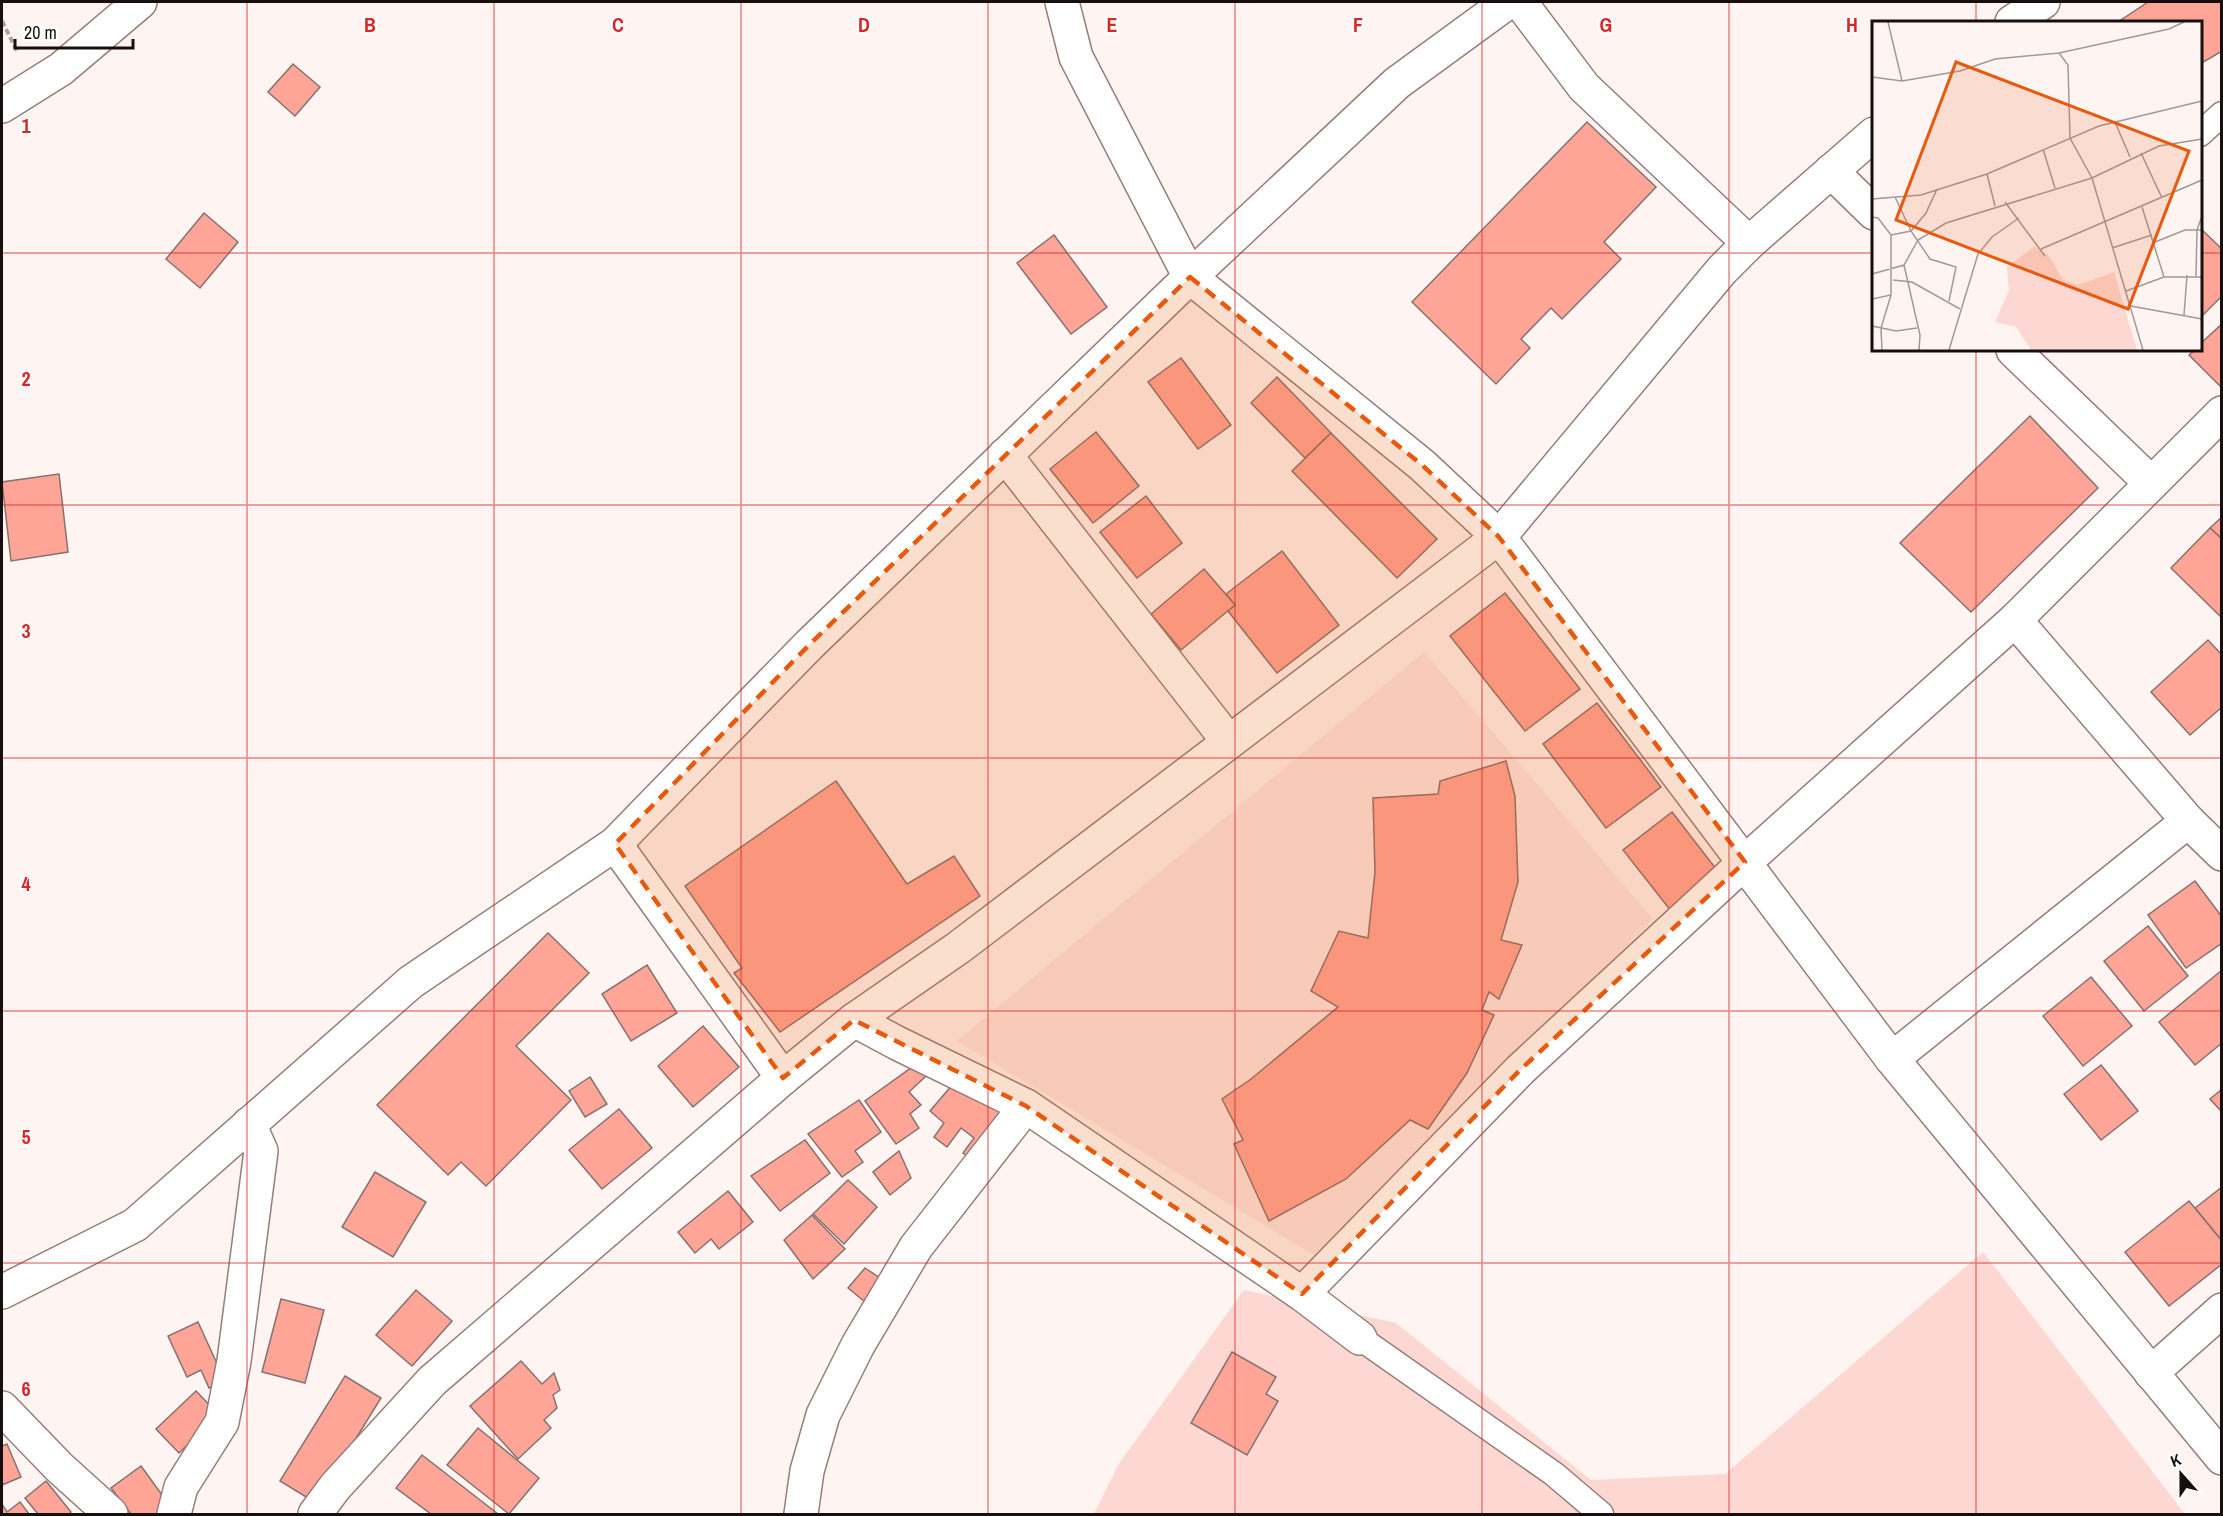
<svg xmlns="http://www.w3.org/2000/svg" width="2223" height="1516" font-family="'Archivo Narrow',sans-serif">
  <style>
    .built { fill: #fce8e4 }
    .green { fill: #fdd7d1 }
    .building { fill: #fea598; stroke: #87716e; stroke-width: 1.5 }
    .lines { fill: none; stroke-linecap: round; stroke-linejoin: round }
    .service-casing { stroke: #957e7a; stroke-width: 27 }
    .minor-casing { stroke: #957e7a; stroke-width: 36 }
    .tertiary-casing { stroke: #957e7a; stroke-width: 36 }
    .secondary-casing { stroke: #957e7a; stroke-width: 36 }
    .path { stroke: #ada3a2; stroke-width: 4; stroke-dasharray: 6 3; stroke-linecap: butt }
    .service { stroke: #fff; stroke-width: 24 }
    .minor { stroke: #fff; stroke-width: 33 }
    .tertiary { stroke: #fff; stroke-width: 33 }
    .secondary { stroke: #fff; stroke-width: 33 }
    .marked { fill: #e8590c; fill-opacity: 0.2; stroke: #e8590c; stroke-width: 4.5; stroke-dasharray: 12 8; stroke-linejoin: round }
    .grid { fill: none; stroke: #d62828; stroke-width: 1.5; stroke-opacity: 0.55 }
    .inset-road { fill: none; stroke: #a29897; stroke-width: 1.5 }
    .view { fill: #e8590c; fill-opacity: 0.15; stroke: #e8590c; stroke-width: 3 }
    .inset-edge { fill: none; stroke: #170f0e; stroke-width: 3 }
    .grid-label { font-size: 20px; text-anchor: middle; font-weight: bold; fill: #d62828; stroke: #fff; stroke-width: 4.5; stroke-linejoin: round; paint-order: stroke }
  </style>
  <rect width="100%" height="100%" fill="#fef4f2"/>
  <path class="built" d="M 1424,652 L 1653,919 L 1314,1255 L 957,1041 Z"/>
  <path class="green" d="M 1983,1252 L 2185,1514 L 1094,1514 L 1118,1465 L 1244,1290 L 1396,1323 L 1591,1480 L 1725,1474 Z"/>
  <g class="building">
    <path d="M 2148,2 L 2222,2 L 2222,51 L 2200,64 L 2200,22 L 2118,22 Z"/>
    <path d="M 293,64 L 320,87 L 295,116 L 268,92 Z"/>
    <path d="M 1587,122 L 1656,187 L 1604,242 L 1621,259 L 1562,319 L 1551,308 L 1521,339 L 1530,348 L 1496,384 L 1412,302 Z"/>
    <path d="M 204,213 L 238,242 L 200,288 L 166,259 Z"/>
    <path d="M 2200,228 L 2222,249 L 2222,296 L 2200,318 Z"/>
    <path d="M 1054,235 L 1107,307 L 1071,334 L 1017,263 Z"/>
    <path d="M 2222,324 L 2222,388 L 2189,355 L 2195,350 L 2200,350 L 2200,344 Z"/>
    <path d="M 1181,358 L 1231,425 L 1198,449 L 1148,382 Z"/>
    <path d="M 1277,377 L 1331,433 L 1305,458 L 1251,403 Z"/>
    <path d="M 2030,416 L 2098,488 L 1971,612 L 1900,543 Z"/>
    <path d="M 1096,432 L 1139,486 L 1093,523 L 1050,469 Z"/>
    <path d="M 1331,433 L 1437,539 L 1397,578 L 1292,471 Z"/>
    <path d="M 59,474 L 68,552 L 11,561 L 2,482 Z"/>
    <path d="M 1146,496 L 1182,543 L 1137,578 L 1100,532 Z"/>
    <path d="M 2222,517 L 2222,539 L 2210,528 Z"/>
    <path d="M 2210,528 L 2222,539 L 2222,618 L 2171,568 Z"/>
    <path d="M 1282,551 L 1339,625 L 1277,673 L 1228,611 L 1235,605 L 1226,594 Z"/>
    <path d="M 1204,569 L 1235,605 L 1181,650 L 1151,614 Z"/>
    <path d="M 1505,593 L 1580,689 L 1525,731 L 1450,636 Z"/>
    <path d="M 2208,640 L 2222,655 L 2222,707 L 2190,735 L 2151,692 Z"/>
    <path d="M 1597,703 L 1661,787 L 1606,828 L 1543,744 Z"/>
    <path d="M 1506,761 L 1515,796 L 1518,882 L 1501,940 L 1522,945 L 1499,999 L 1489,992 L 1482,1010 L 1494,1015 L 1467,1073 L 1428,1129 L 1410,1120 L 1346,1179 L 1269,1221 L 1234,1144 L 1243,1140 L 1222,1099 L 1251,1079 L 1338,1007 L 1311,991 L 1339,931 L 1368,938 L 1375,872 L 1373,798 L 1438,794 L 1440,781 Z"/>
    <path d="M 836,781 L 907,884 L 954,856 L 980,896 L 780,1032 L 734,973 L 742,968 L 685,886 Z"/>
    <path d="M 1672,812 L 1720,874 L 1671,911 L 1623,850 Z"/>
    <path d="M 2195,881 L 2222,917 L 2222,943 L 2186,968 L 2148,915 Z"/>
    <path d="M 2148,926 L 2188,976 L 2144,1011 L 2104,961 Z"/>
    <path d="M 548,933 L 589,973 L 516,1046 L 571,1100 L 486,1186 L 461,1162 L 448,1175 L 377,1105 Z"/>
    <path d="M 647,965 L 677,1013 L 631,1041 L 602,994 Z"/>
    <path d="M 2222,970 L 2222,1043 L 2195,1065 L 2159,1022 Z"/>
    <path d="M 2091,977 L 2132,1026 L 2083,1066 L 2043,1016 Z"/>
    <path d="M 703,1026 L 739,1067 L 693,1107 L 658,1066 Z"/>
    <path d="M 915,1065 L 926,1076 L 909,1092 L 921,1105 L 910,1114 L 919,1128 L 896,1144 L 865,1101 Z"/>
    <path d="M 2101,1065 L 2138,1111 L 2101,1140 L 2064,1094 Z"/>
    <path d="M 590,1077 L 607,1104 L 585,1117 L 569,1091 Z"/>
    <path d="M 953,1084 L 1012,1118 L 979,1164 L 963,1153 L 974,1138 L 961,1128 L 947,1147 L 934,1137 L 944,1123 L 930,1111 Z"/>
    <path d="M 2222,1089 L 2222,1112 L 2210,1099 Z"/>
    <path d="M 859,1100 L 881,1132 L 855,1151 L 863,1162 L 842,1177 L 808,1134 Z"/>
    <path d="M 619,1109 L 652,1148 L 602,1189 L 569,1150 Z"/>
    <path d="M 805,1140 L 830,1173 L 780,1211 L 751,1176 Z"/>
    <path d="M 899,1151 L 911,1178 L 890,1195 L 873,1172 Z"/>
    <path d="M 375,1172 L 426,1202 L 393,1257 L 342,1227 Z"/>
    <path d="M 848,1180 L 877,1207 L 844,1244 L 813,1214 Z"/>
    <path d="M 2222,1187 L 2222,1241 L 2195,1208 Z"/>
    <path d="M 728,1191 L 753,1222 L 719,1249 L 711,1239 L 695,1253 L 678,1232 Z"/>
    <path d="M 2189,1201 L 2222,1241 L 2222,1264 L 2169,1306 L 2125,1252 Z"/>
    <path d="M 812,1215 L 845,1249 L 813,1279 L 784,1240 Z"/>
    <path d="M 865,1268 L 883,1280 L 865,1302 L 848,1288 Z"/>
    <path d="M 416,1290 L 452,1321 L 412,1366 L 376,1335 Z"/>
    <path d="M 281,1299 L 324,1310 L 305,1383 L 262,1372 Z"/>
    <path d="M 198,1322 L 225,1381 L 209,1388 L 201,1370 L 187,1377 L 168,1336 Z"/>
    <path d="M 1232,1352 L 1276,1377 L 1266,1394 L 1278,1401 L 1247,1455 L 1191,1423 Z"/>
    <path d="M 521,1361 L 542,1384 L 554,1373 L 560,1390 L 553,1395 L 557,1408 L 544,1420 L 551,1428 L 518,1459 L 470,1406 Z"/>
    <path d="M 345,1376 L 381,1398 L 316,1503 L 280,1481 Z"/>
    <path d="M 196,1391 L 219,1415 L 179,1453 L 156,1429 Z"/>
    <path d="M 478,1428 L 539,1478 L 509,1514 L 447,1465 Z"/>
    <path d="M 7,1444 L 21,1477 L 2,1485 L 2,1446 Z"/>
    <path d="M 422,1455 L 498,1514 L 431,1514 L 396,1488 Z"/>
    <path d="M 141,1466 L 173,1510 L 167,1514 L 131,1514 L 111,1488 Z"/>
    <path d="M 46,1481 L 71,1512 L 69,1514 L 38,1514 L 25,1498 Z"/>
    <path d="M 20,1502 L 29,1514 L 2,1514 L 2,1504 L 7,1512 Z"/>
  </g>
  <g class="lines">
    <defs>
      <g id="service">
        <path d="M 2200,134 L 2222,114"/>
        <path d="M 1360,1338 L 1554,1474 L 1601,1514"/>
      </g>
      <g id="minor">
        <path d="M 1520,2 L 1584,87 L 1749,243"/>
        <path d="M 1831,171 L 1874,213"/>
        <path d="M 2013,350 L 2151,483"/>
        <path d="M 1005,455 L 1229,742"/>
        <path d="M 2015,620 L 2188,821 L 2222,854"/>
        <path d="M 615,844 L 783,1078"/>
        <path d="M 854,1020 L 897,1043 L 1026,1106 L 1302,1294 L 1360,1338"/>
        <path d="M 1892,1059 L 2188,821"/>
        <path d="M 1302,1294 L 1520,1070 L 1745,862 L 2015,620 L 2222,413"/>
        <path d="M 2151,1373 L 2222,1310"/>
        <path d="M 2,1408 L 59,1467 L 111,1514"/>
        <path d="M 174,1514 L 181,1487 L 222,1422 L 234,1361 L 261,1151 L 249,1124"/>
        <path d="M 801,1514 L 807,1471 L 823,1415 L 858,1345 L 916,1247 L 1026,1106"/>
      </g>
      <g id="tertiary">
        <path d="M 1062,2 L 1076,57 L 1190,277 L 1422,465 L 1499,537 L 1892,1059 L 2222,1458"/>
        <path d="M 2,106 L 61,69 L 140,2"/>
        <path d="M 2,1292 L 135,1225 L 411,982 L 615,844 L 809,645 L 1190,277 L 1397,83 L 1508,2"/>
        <path d="M 315,1514 L 335,1487 L 432,1381 L 783,1078 L 854,1020 L 958,948 L 1499,537"/>
      </g>
      <g id="secondary">
        <path d="M 2012,22 L 2043,2"/>
        <path d="M 1499,537 L 1722,270 L 1749,243 L 1874,134"/>
      </g>
    </defs>
    <use href="#service" class="service-casing"/>
    <use href="#minor" class="minor-casing"/>
    <use href="#tertiary" class="tertiary-casing"/>
    <use href="#secondary" class="secondary-casing"/>
    <path class="path" d="M 2,21 L 18,53"/>
    <use href="#service" class="service"/>
    <use href="#minor" class="minor"/>
    <use href="#tertiary" class="tertiary"/>
    <use href="#secondary" class="secondary"/>
  </g>
  <path class="marked" d="M 1190,277 L 1422,465 L 1499,537 L 1745,862 L 1520,1070 L 1302,1294 L 1026,1106 L 854,1020 L 783,1078 L 615,844 L 809,645 Z"/>
  <path class="grid" d="M 247,2 L 247,1514M 494,2 L 494,1514M 741,2 L 741,1514M 988,2 L 988,1514M 1235,2 L 1235,1514M 1482,2 L 1482,1514M 1729,2 L 1729,1514M 1976,2 L 1976,22M 2,253 L 1874,253M 2200,253 L 2222,253M 1976,350 L 1976,1514M 2,505 L 2222,505M 2,758 L 2222,758M 2,1011 L 2222,1011M 2,1263 L 2222,1263"/>
  <g transform="translate(1872 21)">
    <rect width="330" height="330" fill="#fef4f2"/>
    <path d="M 163,225 L 177,235 L 191,259 L 206,264 L 242,251 L 265,329 L 159,329 L 144,306 L 123,301 L 137,269 L 135,246 Z" fill="#fdd7d1"/>
    <path class="inset-road" d="M 16,1 L 30,60M 187,32 L 297,8 L 312,1M 0,56 L 30,60 L 88,50 L 123,38 L 187,32 L 196,44 L 198,117 L 220,157 L 271,329M 243,101 L 258,136M 171,128 L 183,167M 269,132 L 290,177M 115,153 L 123,185M 220,157 L 287,125 L 330,118M 23,176 L 39,210 L 58,238 L 84,246 L 77,280M 0,178 L 49,174 L 115,153 L 227,105 L 330,80M 133,181 L 173,235M 270,186 L 292,256M 0,196 L 6,197 L 19,214 L 39,210 L 54,192 L 65,168M 283,221 L 313,209 L 330,209M 240,227 L 280,214M 169,228 L 330,159M 32,244 L 48,314 L 47,329M 0,253 L 32,244 L 46,219 L 74,202 L 220,157M 324,255 L 325,209 L 330,195M 21,259 L 40,261 L 88,288M 254,270 L 292,256 L 330,256M 0,278 L 19,274 L 19,214M 259,285 L 330,298M 312,294 L 315,254M 0,305 L 24,310 L 45,307M 10,329 L 9,307 L 19,274M 77,329 L 106,233 L 120,216 L 147,197"/>
    <path class="view" d="M 84,41 L 317,130 L 256,288 L 24,199 Z"/>
    <rect width="330" height="330" class="inset-edge"/>
  </g>
  <g class="grid-label">
    <text x="370" y="32">B</text>
    <text x="618" y="32">C</text>
    <text x="864" y="32">D</text>
    <text x="1112" y="32">E</text>
    <text x="1358" y="32">F</text>
    <text x="1606" y="32">G</text>
    <text x="1852" y="32">H</text>
    <text x="26" y="133">1</text>
    <text x="26" y="386">2</text>
    <text x="26" y="638">3</text>
    <text x="26" y="891">4</text>
    <text x="26" y="1144">5</text>
    <text x="26" y="1396">6</text>
  </g>
  <rect width="2223" height="1516" fill="none" stroke="#170f0e" stroke-width="6"/>
  <g transform="translate(2181 1474) rotate(339)" stroke="#ffffff" stroke-width="4.5" paint-order="stroke">
  <path d="M0-4.5L10 22L0 15L-10 22Z" fill="#170f0e"/>
  <text y="-9" font-size="16" font-weight="bold" text-anchor="middle" fill="#170f0e">K</text>
  </g>
  <path d="M15 39v9h118v-9" fill="none" stroke="#170f0e" stroke-width="3"/>
  <text x="24" y="39" font-size="18" fill="#170f0e" stroke="#ffffff" stroke-width="4.5" paint-order="stroke">20 m</text>
</svg>
